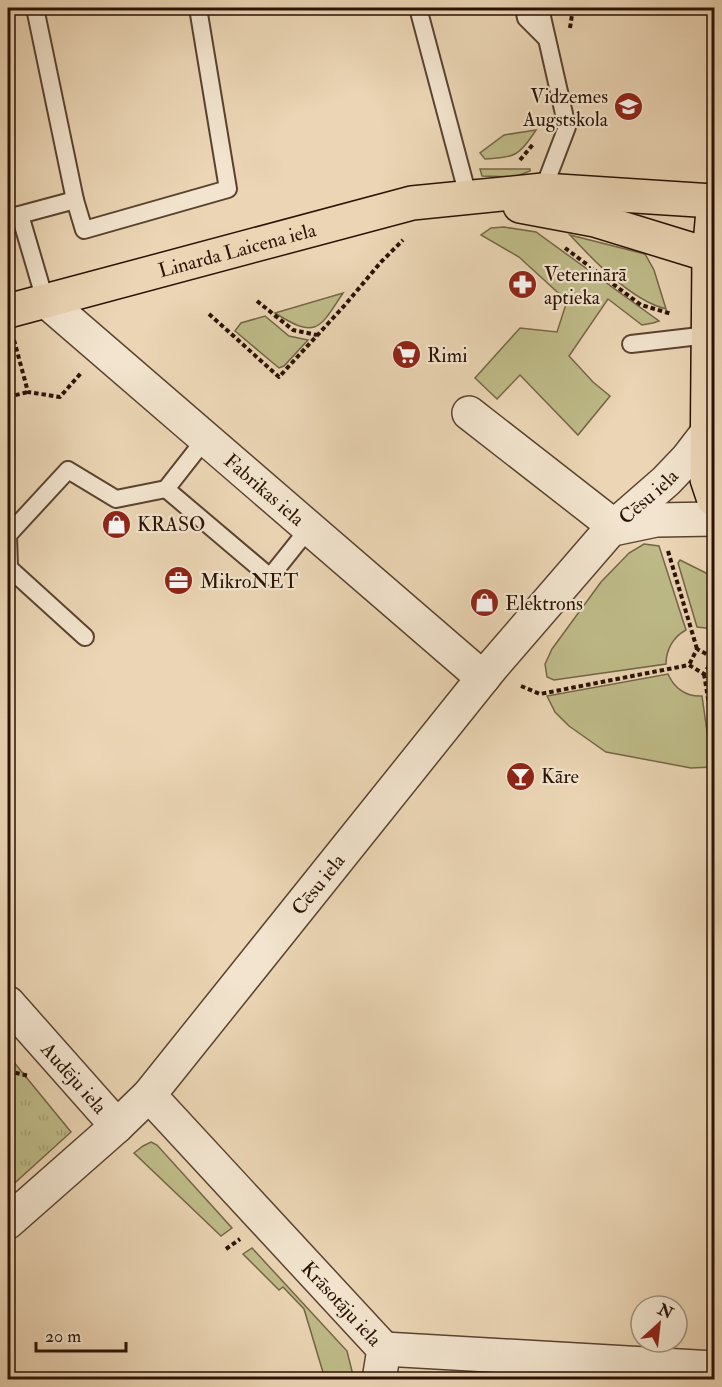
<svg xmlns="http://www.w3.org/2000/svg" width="722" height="1387" font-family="'IM FELL Double Pica',serif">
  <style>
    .green { fill: #bebb88; stroke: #746646; stroke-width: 1.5 }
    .park { fill: url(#park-tufts); stroke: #746646; stroke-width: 1.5 }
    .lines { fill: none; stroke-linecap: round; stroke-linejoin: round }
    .service-casing { stroke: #5a4330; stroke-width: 20 }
    .minor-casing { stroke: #5a4330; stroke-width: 36 }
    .tertiary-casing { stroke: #5a4330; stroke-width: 36 }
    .primary-casing { stroke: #2a1204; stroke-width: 36 }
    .path { stroke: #2a1204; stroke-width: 4; stroke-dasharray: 4.5 3; stroke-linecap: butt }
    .service { stroke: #f2e4ce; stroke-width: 16 }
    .minor { stroke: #f2e4ce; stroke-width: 33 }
    .tertiary { stroke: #f2e4ce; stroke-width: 33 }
    .primary { stroke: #ebd5b4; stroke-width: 33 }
    .labels { text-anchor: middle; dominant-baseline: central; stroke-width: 4.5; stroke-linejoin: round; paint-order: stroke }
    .poi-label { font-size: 20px; fill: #2a1204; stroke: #f2e4ce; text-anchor: start }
    .street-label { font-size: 20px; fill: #2a1204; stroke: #f2e4ce }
  </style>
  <defs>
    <pattern id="park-tufts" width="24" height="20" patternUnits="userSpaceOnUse" patternTransform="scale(1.5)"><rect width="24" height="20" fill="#bebb88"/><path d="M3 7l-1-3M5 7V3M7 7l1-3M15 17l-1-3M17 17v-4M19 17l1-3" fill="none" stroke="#a3a074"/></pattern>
  </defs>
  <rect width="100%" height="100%" fill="#ebd5b4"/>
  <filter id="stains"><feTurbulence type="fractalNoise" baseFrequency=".00333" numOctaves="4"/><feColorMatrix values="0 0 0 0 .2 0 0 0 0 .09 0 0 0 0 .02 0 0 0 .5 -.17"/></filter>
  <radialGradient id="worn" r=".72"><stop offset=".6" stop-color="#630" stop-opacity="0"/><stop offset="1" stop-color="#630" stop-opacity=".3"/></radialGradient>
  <g class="green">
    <path d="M 536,130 C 520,155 515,158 485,159 L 480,153 L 504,135 Z"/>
    <path d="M 480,169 L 530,169 L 530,171 L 514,177 L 482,176 Z"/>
    <path d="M 504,227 L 536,232 L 659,321 L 653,323 L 642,325 L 608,299 L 569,356 L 593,382 L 610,396 L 578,435 L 520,375 L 497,399 L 475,378 L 520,328 L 557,332 L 567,301 L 519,257 L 481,235 L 491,228 Z"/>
    <path d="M 570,235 L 645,254 L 654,270 L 666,309 C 631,300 594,261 570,235 Z"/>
    <path d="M 343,293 C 319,330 316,339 275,313 Z"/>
    <path d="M 265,316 L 289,336 L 308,340 L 284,366 L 279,368 L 235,331 L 241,323 Z"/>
    <path d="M 644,544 L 659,546 L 686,630 C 673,637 666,650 666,664 L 554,680 L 547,677 L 545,664 L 552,649 L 601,582 L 629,553 Z"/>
    <path d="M 680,560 L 714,577 L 714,629 L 697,627 L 678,563 Z"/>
    <path d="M 668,674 C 674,688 686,697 702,696 L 712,767 L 691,768 L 606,752 L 569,726 L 555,712 L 547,696 Z"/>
    <path d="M 151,1142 L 157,1145 L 232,1228 L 221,1236 L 134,1153 L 143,1146 Z"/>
    <path d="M 252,1248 L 347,1351 L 354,1379 L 325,1379 L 304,1309 L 283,1287 L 279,1290 L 243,1254 Z"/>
  </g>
  <path class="park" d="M 8,1055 L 71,1132 L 8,1189 Z"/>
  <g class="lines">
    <defs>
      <g id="service">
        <path d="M 418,8 L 468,196"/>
        <path d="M 524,8 L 526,18 L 546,38"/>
        <path d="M 540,8 L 567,127 L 543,190"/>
        <path d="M 75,200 L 84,230 L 228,189 L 198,8"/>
        <path d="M 20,215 L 45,300"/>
        <path d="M 8,218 L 75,200 L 35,8"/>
        <path d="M 631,344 L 708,335"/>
        <path d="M 206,438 L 166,489 L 270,577 L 310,527"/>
        <path d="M 85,637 L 9,568 L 8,535 L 68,470 L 116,499 L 166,489"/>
      </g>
      <g id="minor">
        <path id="s1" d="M 45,300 L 483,678"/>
        <path d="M 469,413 L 605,519"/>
        <path id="s2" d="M 8,1003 L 117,1126"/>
        <path d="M 384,1349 L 714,1368"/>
      </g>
      <g id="tertiary">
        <path d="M 613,529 L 656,520 L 714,519"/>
        <path id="s3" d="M 149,1095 L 384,1349 L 379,1380"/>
        <path id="s4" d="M 8,1222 L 117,1126 L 149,1095 L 491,668 L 611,529 L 666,481 L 687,459 L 707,433"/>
      </g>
      <g id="primary">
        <path d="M 714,200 L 709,255 L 707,479 L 714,500"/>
        <path d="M 520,206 L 595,220 L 709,255"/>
        <path id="s5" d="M 8,311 L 412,203 L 543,190 L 713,201"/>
      </g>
    </defs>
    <use href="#service" class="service-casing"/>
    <use href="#minor" class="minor-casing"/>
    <use href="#tertiary" class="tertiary-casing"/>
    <use href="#primary" class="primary-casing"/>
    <g class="path">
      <path d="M 570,28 L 573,8"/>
      <path d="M 520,160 L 534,143"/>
      <path d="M 565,248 L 641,305 L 672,314"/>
      <path d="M 257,301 L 293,330 L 317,335"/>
      <path d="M 209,314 L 279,377 L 345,305 L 381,262 L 403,240"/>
      <path d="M 14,340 L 28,392 L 60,397 L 81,373"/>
      <path d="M 8,397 L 28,392"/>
      <path d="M 668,551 L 697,649"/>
      <path d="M 704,674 L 714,735"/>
      <path d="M 521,686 L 540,694 L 689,665 L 704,674 L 714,658 L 697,649 L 689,665"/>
      <path d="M 8,1071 L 29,1076"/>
      <path d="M 226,1249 L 240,1239"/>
    </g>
    <use href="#service" class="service"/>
    <use href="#minor" class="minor"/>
    <use href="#tertiary" class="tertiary"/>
    <use href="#primary" class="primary"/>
  </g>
  <defs>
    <symbol id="university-disc" viewBox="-11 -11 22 22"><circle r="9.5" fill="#8f2418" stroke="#f2e4ce"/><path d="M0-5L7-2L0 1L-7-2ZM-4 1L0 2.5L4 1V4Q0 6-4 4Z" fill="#fff"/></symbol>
    <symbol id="pharmacy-disc" viewBox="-11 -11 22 22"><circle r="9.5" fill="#8f2418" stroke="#f2e4ce"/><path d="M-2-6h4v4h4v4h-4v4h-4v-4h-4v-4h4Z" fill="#fff"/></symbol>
    <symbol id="supermarket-disc" viewBox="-11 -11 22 22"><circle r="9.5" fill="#8f2418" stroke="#f2e4ce"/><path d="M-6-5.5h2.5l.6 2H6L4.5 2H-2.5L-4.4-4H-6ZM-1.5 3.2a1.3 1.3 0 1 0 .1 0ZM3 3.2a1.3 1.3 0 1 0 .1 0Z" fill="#fff"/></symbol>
    <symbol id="shop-disc" viewBox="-11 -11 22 22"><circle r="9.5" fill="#8f2418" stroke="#f2e4ce"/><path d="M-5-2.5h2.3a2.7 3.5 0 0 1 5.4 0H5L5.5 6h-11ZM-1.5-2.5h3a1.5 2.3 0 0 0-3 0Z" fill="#fff"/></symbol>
    <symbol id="office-disc" viewBox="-11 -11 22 22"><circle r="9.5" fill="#8f2418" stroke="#f2e4ce"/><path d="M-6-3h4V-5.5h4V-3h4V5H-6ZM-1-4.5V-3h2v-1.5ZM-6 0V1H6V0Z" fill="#fff"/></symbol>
    <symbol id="bar-disc" viewBox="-11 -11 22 22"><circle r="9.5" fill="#8f2418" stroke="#f2e4ce"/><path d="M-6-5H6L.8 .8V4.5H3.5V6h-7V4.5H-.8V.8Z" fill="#fff"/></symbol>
  </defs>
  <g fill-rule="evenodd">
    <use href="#university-disc" x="612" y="90" width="33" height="33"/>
    <use href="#pharmacy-disc" x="506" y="268" width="33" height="33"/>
    <use href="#supermarket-disc" x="390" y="338" width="33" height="33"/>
    <use href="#shop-disc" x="100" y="508" width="33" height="33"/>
    <use href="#office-disc" x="162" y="564" width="33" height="33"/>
    <use href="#shop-disc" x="468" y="586" width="33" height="33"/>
    <use href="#bar-disc" x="504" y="760" width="33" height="33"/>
  </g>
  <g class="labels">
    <g class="poi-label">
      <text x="608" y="96" text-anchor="end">Vidzemes<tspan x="608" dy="23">Augstskola</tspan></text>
      <text x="544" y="274">Veterinārā<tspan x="544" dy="23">aptieka</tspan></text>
      <text x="427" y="355">Rimi</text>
      <text x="137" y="524">KRASO</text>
      <text x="200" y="581">MikroNET</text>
      <text x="505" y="603">Elektrons</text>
      <text x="541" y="776">Kāre</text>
    </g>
    <g class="street-label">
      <text stroke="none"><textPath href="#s5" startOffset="237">Linarda Laicena iela</textPath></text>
      <text stroke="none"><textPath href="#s1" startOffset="290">Fabrikas iela</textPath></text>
      <text stroke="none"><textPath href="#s4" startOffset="970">Cēsu iela</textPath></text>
      <text stroke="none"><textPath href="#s4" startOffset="460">Cēsu iela</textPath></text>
      <text stroke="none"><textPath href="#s2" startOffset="100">Audēju iela</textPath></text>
      <text stroke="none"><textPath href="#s3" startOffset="284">Krāsotāju iela</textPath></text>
    </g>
  </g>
  <rect width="722" height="1387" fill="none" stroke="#ebd5b4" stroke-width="30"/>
  <rect x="9" y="9" width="704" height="1369" fill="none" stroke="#2a1204" stroke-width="3"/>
  <rect x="15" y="15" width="692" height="1357" fill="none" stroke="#2a1204" stroke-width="1.5"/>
  <g transform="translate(659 1324) rotate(27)"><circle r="28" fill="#f2e4ce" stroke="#a2907d" stroke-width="1.5"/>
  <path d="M0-4.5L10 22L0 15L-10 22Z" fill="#8f2418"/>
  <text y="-9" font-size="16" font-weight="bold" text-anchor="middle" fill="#2a1204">N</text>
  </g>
  <path d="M36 1342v9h90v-9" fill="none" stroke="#2a1204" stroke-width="3"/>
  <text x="45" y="1342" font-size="18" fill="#2a1204" stroke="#f2e4ce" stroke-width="4.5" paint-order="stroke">20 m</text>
  <rect width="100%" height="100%" filter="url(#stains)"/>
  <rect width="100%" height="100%" fill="url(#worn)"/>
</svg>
